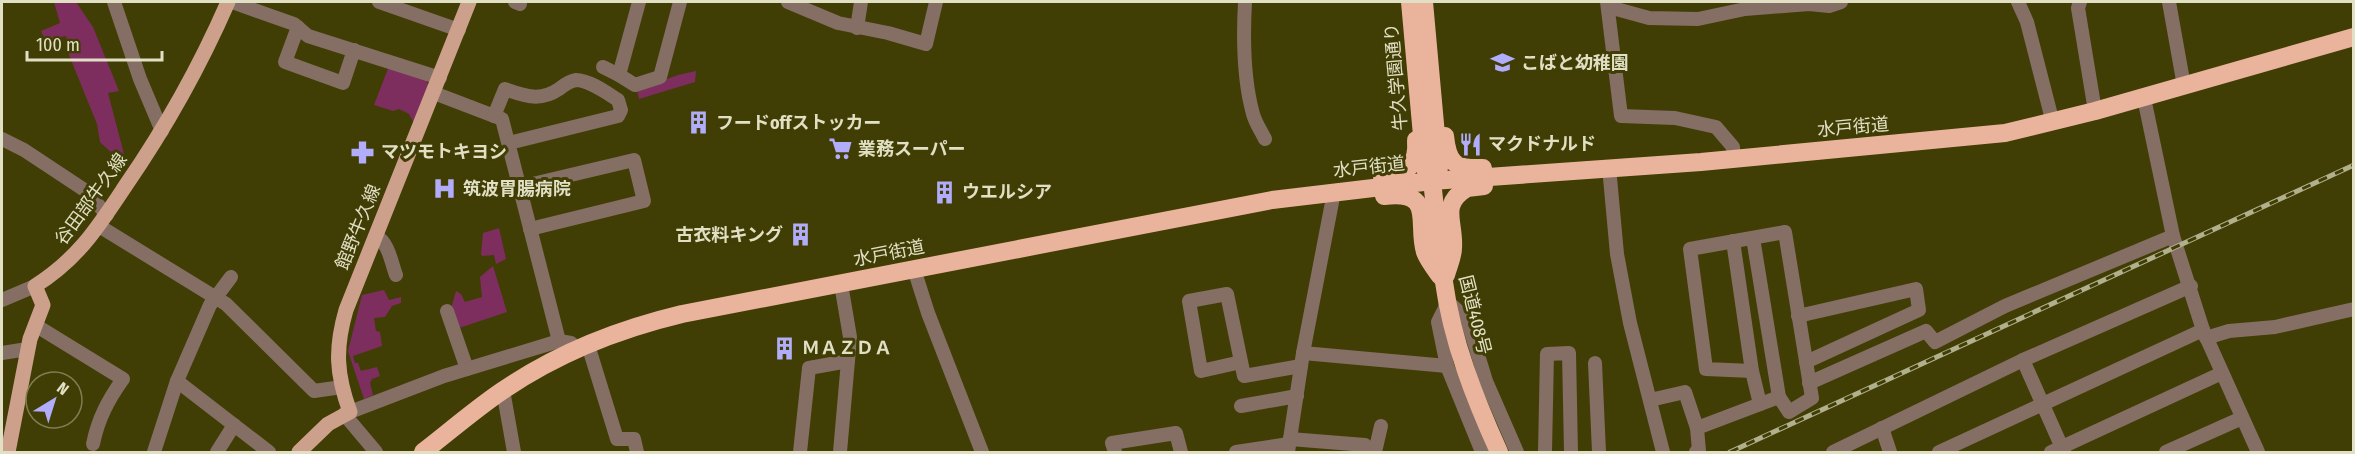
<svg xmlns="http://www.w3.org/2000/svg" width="2355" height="454" font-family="'Fira Sans Condensed','Noto Sans JP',sans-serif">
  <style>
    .green { fill: #7e2e5e }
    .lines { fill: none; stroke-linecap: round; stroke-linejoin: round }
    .minor { stroke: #856e64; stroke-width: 14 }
    .major { stroke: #cda08c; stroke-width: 15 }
    .highway { stroke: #e9b49b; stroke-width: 18 }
    .rail-casing { stroke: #b1b08c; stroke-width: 5 }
    .rail { stroke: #403d05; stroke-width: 3; stroke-dasharray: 9; stroke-linecap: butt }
    .labels { text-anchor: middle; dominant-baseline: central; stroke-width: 6; stroke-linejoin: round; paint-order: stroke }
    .poi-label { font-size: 18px; font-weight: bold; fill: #e1e0c5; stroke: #403d05; text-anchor: start }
    .street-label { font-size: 18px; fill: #e1e0c5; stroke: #403d05 }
  </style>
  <rect width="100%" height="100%" fill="#403d05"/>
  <g class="green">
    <path d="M 54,2 L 76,2 L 93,27 L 119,91 L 108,93 L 124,154 L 129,166 L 116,157 L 100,142 L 97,124 L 69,55 L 66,36 L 45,41 L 41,31 L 60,23 Z"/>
    <path d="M 389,66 L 425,78 L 431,90 L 414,123 L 409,114 L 399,109 L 393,111 L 374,105 Z"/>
    <path d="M 696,71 L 695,82 L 639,99 L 637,90 L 678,75 Z"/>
    <path d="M 499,228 L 506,259 L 496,264 L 494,255 L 482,256 L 481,254 L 483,233 Z"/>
    <path d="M 493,266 L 507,312 L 456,329 L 452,305 L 456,291 L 461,294 L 465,302 L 482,297 L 480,277 Z"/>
    <path d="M 384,290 L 389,300 L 401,297 L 401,303 L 392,306 L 385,317 L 374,318 L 376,331 L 380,332 L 382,346 L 353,356 L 355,363 L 358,363 L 361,371 L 377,367 L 380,376 L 372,379 L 370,383 L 373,395 L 364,399 L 348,351 L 362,295 Z"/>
  </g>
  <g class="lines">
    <g class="minor">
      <path d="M 114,2 L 140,79 L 162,131"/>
      <path d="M 232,2 L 294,24 L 308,36 L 440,78"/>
      <path d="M 379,2 L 459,30"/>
      <path d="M 515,2 L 520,4"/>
      <path d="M 639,2 L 619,75 L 635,85 L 660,77 L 680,2"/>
      <path d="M 788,2 L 838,23 L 888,33 L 926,44 L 936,2"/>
      <path d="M 1245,2 C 1243,38 1243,78 1253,114 C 1255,122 1261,131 1265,139"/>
      <path d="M 1607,2 L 1621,116 L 1675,118 L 1716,127 L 1733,147 L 1734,159"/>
      <path d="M 2018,2 L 2027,22 L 2053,123"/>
      <path d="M 2080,2 L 2078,8 L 2095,111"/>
      <path d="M 2169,2 L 2184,86"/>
      <path d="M 1609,7 L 1649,18 L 1698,19 L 1745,9 L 1809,4 L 1829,6 L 1841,2"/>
      <path d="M 298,27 L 285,62 L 343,83 L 354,50"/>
      <path d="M 857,28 L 861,2"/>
      <path d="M 603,67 L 619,75"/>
      <path d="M 434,93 L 502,119 L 559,341"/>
      <path d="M 2144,98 L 2173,236 L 2203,330 L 2258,452"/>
      <path d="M 494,116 L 505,89 C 525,96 540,102 559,89 C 564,85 569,81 576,80 C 589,80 607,93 618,100 L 621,110 L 618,116 L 509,143"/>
      <path d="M 2,139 L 24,150 L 86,191 L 107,215"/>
      <path d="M 1609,167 L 1617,254 L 1630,323 L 1663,452"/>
      <path d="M 520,187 L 634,160 L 644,201 L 530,229"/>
      <path d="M 99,226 L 226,304 L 314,391 L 342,387"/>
      <path d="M 376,236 C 389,243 391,262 396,275"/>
      <path d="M 1753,238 L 1779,397"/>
      <path d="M 1733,241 L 1752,371 L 1760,404"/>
      <path d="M 914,269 L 928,313 L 982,452"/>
      <path d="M 841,284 L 850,337 L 848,361"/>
      <path d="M 2,300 L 35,286"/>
      <path d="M 447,311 L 467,369"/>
      <path d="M 1798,316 L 1916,289 L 1919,310 L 1806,362"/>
      <path d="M 35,325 L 123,379 C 108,400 98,419 93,444"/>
      <path d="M 2206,338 L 2229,331 L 2275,327 L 2354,309"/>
      <path d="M 588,345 L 617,439 L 634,439 L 637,452"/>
      <path d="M 2,353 L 21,350 L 27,351"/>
      <path d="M 1303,353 L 1447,366"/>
      <path d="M 2023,360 L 2064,452"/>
      <path d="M 1241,362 L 1201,371 L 1189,301 L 1227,294 L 1244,376 L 1301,366"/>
      <path d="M 1595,363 L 1599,452"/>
      <path d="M 177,381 L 269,452"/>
      <path d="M 1809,383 L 1926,331 L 1935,342 L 2005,306 L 2173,236"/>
      <path d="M 503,390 L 514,452"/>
      <path d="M 1650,400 L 1685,392 L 1697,428"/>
      <path d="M 1241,406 L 1297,396"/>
      <path d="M 350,412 L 444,376 L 559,341 L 571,343 L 577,349"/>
      <path d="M 344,414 L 376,452"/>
      <path d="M 1882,428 L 1890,452"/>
      <path d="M 1290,439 L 1365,445 L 1373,452"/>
      <path d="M 154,452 L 177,381 L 210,305 L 231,277"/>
      <path d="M 217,452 L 234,425"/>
      <path d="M 800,452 L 809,368 L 848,361 L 840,452"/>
      <path d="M 1115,452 L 1112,443 L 1176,433 L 1181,452"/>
      <path d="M 1236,452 L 1289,444"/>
      <path d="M 1288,452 L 1303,353 L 1334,192"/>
      <path d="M 1375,452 L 1381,426"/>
      <path d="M 1482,452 L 1447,366 L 1438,322 L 1448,302 L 1467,319 L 1486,381 L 1517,452"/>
      <path d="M 1545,452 L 1547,354 L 1569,353 L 1571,452"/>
      <path d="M 1696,452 L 1699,451 L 1697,428 L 1779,397 L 1789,412 L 1812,398 L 1785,232 L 1690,249 L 1706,369 L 1752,371"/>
      <path d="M 1833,452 L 2023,360 L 2191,286"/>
      <path d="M 1939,452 L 2203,330"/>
      <path d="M 2051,452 L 2222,373"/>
      <path d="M 2166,452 L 2242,418"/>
    </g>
    <g class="major">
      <path d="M 8,452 L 30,339 L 43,305 L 35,286 C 79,258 98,227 126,185 C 166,127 200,66 228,2"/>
      <path d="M 299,452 L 328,424 L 350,412 C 336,374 335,348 346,310 L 469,2"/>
    </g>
    <g class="highway">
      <path d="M 1410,2 L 1425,169 L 1432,181 C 1436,215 1439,248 1444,282 C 1452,341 1475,399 1499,452"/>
      <path d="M 1424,2 L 1439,168 L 1432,181"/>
      <path d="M 1445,136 C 1448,164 1455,169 1483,168"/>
      <path d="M 1382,177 C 1406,174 1418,167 1416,140"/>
      <path d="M 1384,196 C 1436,190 1416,223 1425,252 C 1428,260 1435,269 1440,276"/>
      <path d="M 1446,275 C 1448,267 1453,257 1453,248 C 1455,222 1439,205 1467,188 L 1484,186"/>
      <path d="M 423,452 C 449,432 474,410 502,391 C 556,354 619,329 682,314 L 1272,200 L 1432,181 L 1701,162 L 2005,133 L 2095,111 L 2354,37"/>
    </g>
    <defs>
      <path id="rail" d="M 1730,452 L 2354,165"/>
    </defs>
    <use href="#rail" class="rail-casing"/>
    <use href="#rail" class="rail"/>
  </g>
  <defs>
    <symbol id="school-bare" viewBox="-9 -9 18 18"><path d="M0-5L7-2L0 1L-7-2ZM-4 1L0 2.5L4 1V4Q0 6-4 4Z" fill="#b1adfa" stroke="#403d05" stroke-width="2.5" paint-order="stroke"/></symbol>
    <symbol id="building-bare" viewBox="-9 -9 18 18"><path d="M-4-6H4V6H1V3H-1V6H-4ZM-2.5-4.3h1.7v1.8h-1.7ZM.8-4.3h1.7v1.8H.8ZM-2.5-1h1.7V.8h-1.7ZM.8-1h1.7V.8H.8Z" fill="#b1adfa" stroke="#403d05" stroke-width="2.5" paint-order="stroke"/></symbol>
    <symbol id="restaurant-bare" viewBox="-9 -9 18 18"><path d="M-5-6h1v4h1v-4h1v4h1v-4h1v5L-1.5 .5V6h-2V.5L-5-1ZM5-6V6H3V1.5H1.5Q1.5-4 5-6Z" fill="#b1adfa" stroke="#403d05" stroke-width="2.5" paint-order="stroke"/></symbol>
    <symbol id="supermarket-bare" viewBox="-9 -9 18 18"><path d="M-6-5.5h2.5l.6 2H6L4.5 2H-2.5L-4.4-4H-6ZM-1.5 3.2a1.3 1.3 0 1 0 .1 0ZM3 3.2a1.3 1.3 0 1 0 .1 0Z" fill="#b1adfa" stroke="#403d05" stroke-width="2.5" paint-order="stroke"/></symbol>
    <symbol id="pharmacy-bare" viewBox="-9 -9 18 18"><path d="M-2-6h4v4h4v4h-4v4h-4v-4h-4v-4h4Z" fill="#b1adfa" stroke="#403d05" stroke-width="2.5" paint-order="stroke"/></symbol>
    <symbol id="hospital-bare" viewBox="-9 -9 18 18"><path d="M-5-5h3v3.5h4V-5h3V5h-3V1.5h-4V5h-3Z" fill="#b1adfa" stroke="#403d05" stroke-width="2.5" paint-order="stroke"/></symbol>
  </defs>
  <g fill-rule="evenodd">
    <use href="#school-bare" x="1486" y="46" width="33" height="33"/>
    <use href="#building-bare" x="682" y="106" width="33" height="33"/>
    <use href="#restaurant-bare" x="1454" y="128" width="33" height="33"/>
    <use href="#supermarket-bare" x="824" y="132" width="33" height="33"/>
    <use href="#pharmacy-bare" x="346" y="136" width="33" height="33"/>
    <use href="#hospital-bare" x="428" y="172" width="33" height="33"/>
    <use href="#building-bare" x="928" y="176" width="33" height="33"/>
    <use href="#building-bare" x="784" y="218" width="33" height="33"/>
    <use href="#building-bare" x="768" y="332" width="33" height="33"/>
  </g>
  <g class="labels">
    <g class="poi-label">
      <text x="1521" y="63">こばと幼稚園</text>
      <text x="716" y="123">フードoffストッカー</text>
      <text x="1488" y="144">マクドナルド</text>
      <text x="858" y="149">業務スーパー</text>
      <text x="381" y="152">マツモトキヨシ</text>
      <text x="463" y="189">筑波胃腸病院</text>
      <text x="962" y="192">ウエルシア</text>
      <text x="783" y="235" text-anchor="end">古衣料キング</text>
      <text x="802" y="348">ＭＡＺＤＡ</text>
    </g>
    <g class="street-label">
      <text transform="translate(1396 77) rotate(-95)">牛久学園通り</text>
      <text transform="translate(1853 127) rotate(-5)">水戸街道</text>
      <text transform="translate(1369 167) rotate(-6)">水戸街道</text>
      <text transform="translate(91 199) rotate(-54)">谷田部牛久線</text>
      <text transform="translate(358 227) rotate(-68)">館野牛久線</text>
      <text transform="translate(889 253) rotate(-11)">水戸街道</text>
      <text transform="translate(1475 315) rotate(76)">国道408号</text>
    </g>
  </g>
  <rect width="2355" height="454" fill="none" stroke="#e1e0c5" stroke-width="6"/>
  <g transform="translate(54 400) rotate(38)"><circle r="28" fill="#403d05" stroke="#807e52" stroke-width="1.5"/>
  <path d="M0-4.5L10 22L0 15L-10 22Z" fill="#b1adfa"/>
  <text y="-9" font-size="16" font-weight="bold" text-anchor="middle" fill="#e1e0c5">N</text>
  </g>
  <path d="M27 51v9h135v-9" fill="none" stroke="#e1e0c5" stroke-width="3"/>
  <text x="36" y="51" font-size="18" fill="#e1e0c5" stroke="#403d05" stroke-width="4.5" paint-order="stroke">100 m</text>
</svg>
